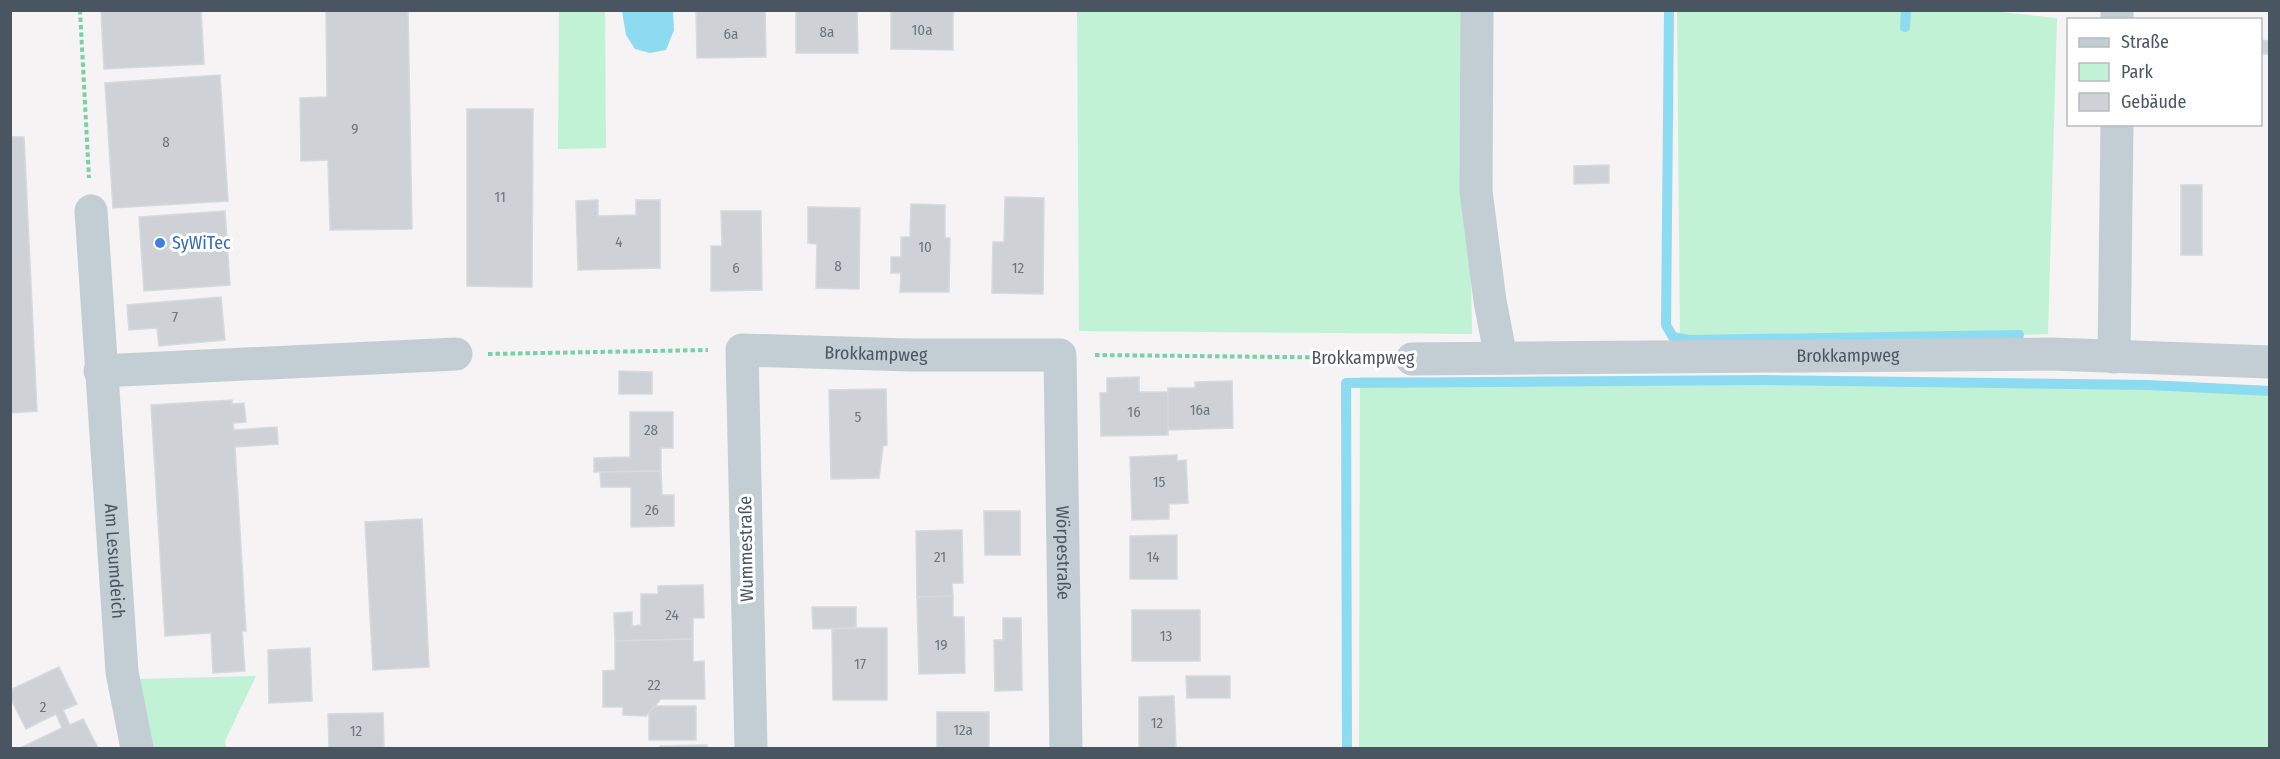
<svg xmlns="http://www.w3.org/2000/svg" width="2280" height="759" font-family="'Fira Sans Condensed',sans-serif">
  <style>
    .green { fill: #c1f2d5 }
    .water { fill: #8ddbf1 }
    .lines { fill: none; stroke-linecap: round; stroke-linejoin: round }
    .stream { stroke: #8ddbf1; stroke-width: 10 }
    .building { fill: #ced2d7; stroke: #d6d9de; stroke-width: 1.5 }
    .path { stroke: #77d2a6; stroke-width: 4; stroke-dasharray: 4.5 3; stroke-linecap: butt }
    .minor { stroke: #c3cdd4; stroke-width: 33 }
    .shop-dot { fill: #3f7fe0; stroke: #fff; stroke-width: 2 }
    .labels { text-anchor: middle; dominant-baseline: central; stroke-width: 6; stroke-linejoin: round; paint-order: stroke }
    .number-label { font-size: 15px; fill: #6a757e }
    .shop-label { font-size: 18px; fill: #366cbe; stroke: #fff; text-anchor: start }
    .street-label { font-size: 18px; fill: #495661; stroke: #fff }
  </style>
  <rect width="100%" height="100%" fill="#f5f3f3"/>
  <g class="green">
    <path d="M 1980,10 L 2057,18 L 2048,334 L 1680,344 L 1677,11 Z"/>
    <path d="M 559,11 L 605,11 L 606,148 L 558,149 Z"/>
    <path d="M 1077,11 L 1467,11 L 1472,334 L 1079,331 Z"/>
    <path d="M 1360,377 L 2269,390 L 2269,748 L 1359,748 Z"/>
    <path d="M 256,676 L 225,741 L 226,748 L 151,748 L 138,679 Z"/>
  </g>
  <path class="water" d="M 622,11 L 673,11 L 674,30 L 666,50 L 650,53 L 635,49 L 626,35 Z"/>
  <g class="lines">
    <g class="stream">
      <path d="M 1669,10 L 1666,325 L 1673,337 L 1689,340 L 2019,335"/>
      <path d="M 1905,27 L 1906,10"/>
      <path d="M 1347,748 L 1346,383 L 1764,380 L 2148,385 L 2270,391"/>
    </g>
  </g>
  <g class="building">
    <path d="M 101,10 L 201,10 L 204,64 L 104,69 Z"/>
    <path d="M 326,10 L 408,10 L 412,229 L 330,230 L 328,160 L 301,161 L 300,98 L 327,97 Z"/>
    <path d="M 696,10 L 765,10 L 766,57 L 697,58 Z"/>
    <path d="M 796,10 L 857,10 L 858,53 L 796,53 Z"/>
    <path d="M 891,10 L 953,10 L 953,50 L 891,49 Z"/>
    <path d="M 2260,40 L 2270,41 L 2270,54 L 2260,54 Z"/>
    <path d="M 220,75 L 228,201 L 113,208 L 105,83 Z"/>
    <path d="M 467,109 L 533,109 L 532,287 L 467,286 Z"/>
    <path d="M 10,137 L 24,137 L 37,411 L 10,413 Z"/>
    <path d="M 1609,165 L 1609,183 L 1574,184 L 1574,166 Z"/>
    <rect x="2181" y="185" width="21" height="70"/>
    <path d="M 1005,197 L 1044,198 L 1043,294 L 992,293 L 993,242 L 1004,242 Z"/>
    <path d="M 598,200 L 598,216 L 636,215 L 636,200 L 660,200 L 660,268 L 578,270 L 576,201 Z"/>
    <path d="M 911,204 L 945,205 L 945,238 L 950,238 L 949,292 L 900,292 L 901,273 L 891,273 L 891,257 L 901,257 L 901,237 L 910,237 Z"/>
    <path d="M 808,207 L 860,208 L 859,289 L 816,288 L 817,244 L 808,243 Z"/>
    <path d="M 225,211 L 230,285 L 144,291 L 139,217 Z"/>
    <path d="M 721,211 L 761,211 L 762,290 L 711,291 L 711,246 L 722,246 Z"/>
    <path d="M 221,297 L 225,340 L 159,346 L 157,328 L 129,330 L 127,305 Z"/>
    <path d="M 619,371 L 652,372 L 652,394 L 619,394 Z"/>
    <path d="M 1139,377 L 1139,392 L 1168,392 L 1168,435 L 1101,436 L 1100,393 L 1107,393 L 1107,378 Z"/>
    <path d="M 1232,381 L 1233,428 L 1168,430 L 1168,388 L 1195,388 L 1195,382 Z"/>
    <path d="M 886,389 L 887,445 L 883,446 L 879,478 L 831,479 L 829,390 Z"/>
    <path d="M 232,400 L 232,404 L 244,403 L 246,422 L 233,423 L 234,430 L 277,427 L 278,444 L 235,447 L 246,631 L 242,631 L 245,671 L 213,673 L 211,633 L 165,636 L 151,405 Z"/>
    <path d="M 630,412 L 673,412 L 673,448 L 661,448 L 661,471 L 594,472 L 594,458 L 630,457 Z"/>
    <path d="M 1177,455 L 1177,461 L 1186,460 L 1188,503 L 1169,504 L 1169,519 L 1132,520 L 1130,457 Z"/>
    <path d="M 661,471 L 662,495 L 674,495 L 674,526 L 631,527 L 631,487 L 601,487 L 600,472 Z"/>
    <path d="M 984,511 L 1020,511 L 1020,555 L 985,555 Z"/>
    <path d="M 422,519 L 429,667 L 373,670 L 365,522 Z"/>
    <path d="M 962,530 L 963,583 L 952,583 L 953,596 L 917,597 L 916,531 Z"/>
    <path d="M 1177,535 L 1177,579 L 1130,579 L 1130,536 Z"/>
    <path d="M 703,585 L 704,618 L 693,618 L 693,639 L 615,641 L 614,613 L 632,612 L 632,626 L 641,625 L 641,594 L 658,594 L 658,586 Z"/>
    <path d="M 953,596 L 953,617 L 964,617 L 965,673 L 919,674 L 917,597 Z"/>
    <path d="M 812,607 L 856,607 L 856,628 L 813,629 Z"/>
    <rect x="1132" y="610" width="68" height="51"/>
    <path d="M 1003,618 L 1021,618 L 1022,690 L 995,691 L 994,640 L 1003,640 Z"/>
    <path d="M 856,628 L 887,628 L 887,700 L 833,700 L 832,629 Z"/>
    <path d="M 693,639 L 693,662 L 704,661 L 705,699 L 661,699 L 646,716 L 623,715 L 623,707 L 603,707 L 603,671 L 615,670 L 615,641 Z"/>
    <path d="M 310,648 L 312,701 L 269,703 L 268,650 Z"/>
    <path d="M 59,667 L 77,704 L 63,710 L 70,725 L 83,719 L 98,748 L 20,748 L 62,728 L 56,714 L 26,729 L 10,697 L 10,690 Z"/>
    <path d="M 1186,676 L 1230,676 L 1230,698 L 1187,698 Z"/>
    <path d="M 1174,696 L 1176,748 L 1139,748 L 1139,697 Z"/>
    <path d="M 654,706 L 696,706 L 696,740 L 649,740 L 649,713 Z"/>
    <rect x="937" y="712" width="52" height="36"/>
    <path d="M 383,713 L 384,748 L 329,748 L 328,714 Z"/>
    <path d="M 707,745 L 707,748 L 660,748 L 660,746 Z"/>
  </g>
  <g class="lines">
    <g class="path">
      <path d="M 80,10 L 89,178"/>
      <path d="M 488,354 L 708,350"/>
      <path d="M 1095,355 L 1378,358"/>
    </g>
    <g class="minor">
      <path d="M 1477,10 L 1476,191 L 1490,301 L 1501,358"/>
      <path d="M 2117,20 L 2117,10"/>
      <path id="s1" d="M 91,211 L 122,672 L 137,748"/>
      <path d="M 2114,357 L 2117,124"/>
      <path id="s2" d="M 1412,359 L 2051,354 L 2270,362"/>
      <path d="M 100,371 L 456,354"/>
      <path id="s3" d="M 751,748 L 742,350 L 910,355 L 1060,355 L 1066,748"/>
    </g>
  </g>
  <circle class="shop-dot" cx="160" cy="243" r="6"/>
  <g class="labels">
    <g class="number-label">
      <text x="922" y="30">10a</text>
      <text x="827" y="32">8a</text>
      <text x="731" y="34">6a</text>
      <text x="355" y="129">9</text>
      <text x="166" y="142">8</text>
      <text x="500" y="197">11</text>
      <text x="619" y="242">4</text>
      <text x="925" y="247">10</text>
      <text x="838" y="266">8</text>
      <text x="736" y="268">6</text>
      <text x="1018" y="268">12</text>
      <text x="175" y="317">7</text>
      <text x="1200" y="410">16a</text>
      <text x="1134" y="412">16</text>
      <text x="858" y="417">5</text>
      <text x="651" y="430">28</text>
      <text x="1159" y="482">15</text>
      <text x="652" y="510">26</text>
      <text x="940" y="557">21</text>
      <text x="1153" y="557">14</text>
      <text x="672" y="615">24</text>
      <text x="1166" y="636">13</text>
      <text x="941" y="645">19</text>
      <text x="860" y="664">17</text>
      <text x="654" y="685">22</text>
      <text x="43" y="707">2</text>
      <text x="1157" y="723">12</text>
      <text x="963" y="730">12a</text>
      <text x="356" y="731">12</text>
    </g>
    <g class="shop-label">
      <text x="172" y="243">SyWiTec</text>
    </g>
    <g class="street-label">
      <text stroke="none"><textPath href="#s3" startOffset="532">Brokkampweg</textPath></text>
      <text stroke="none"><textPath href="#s2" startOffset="436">Brokkampweg</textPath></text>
      <text x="1363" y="358">Brokkampweg</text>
      <text transform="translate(746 549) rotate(-91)">Wummestraße</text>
      <text stroke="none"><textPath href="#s3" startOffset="914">Wörpestraße</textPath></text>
      <text stroke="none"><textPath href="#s1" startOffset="351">Am Lesumdeich</textPath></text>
    </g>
  </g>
  <rect width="2280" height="759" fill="none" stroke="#495661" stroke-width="24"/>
  <rect x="2067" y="18" width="195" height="108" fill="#ffffff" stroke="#b6bbc0" stroke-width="1.5"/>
  <rect x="2079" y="38" width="30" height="9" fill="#c3cdd4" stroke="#b6bbc0" stroke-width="1.5"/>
  <text x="2121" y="48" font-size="18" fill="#495661">Straße</text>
  <rect x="2079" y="63" width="30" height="18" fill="#c1f2d5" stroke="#b6bbc0" stroke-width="1.5"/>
  <text x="2121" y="78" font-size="18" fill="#495661">Park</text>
  <rect x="2079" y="93" width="30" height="18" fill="#ced2d7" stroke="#b6bbc0" stroke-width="1.5"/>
  <text x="2121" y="108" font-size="18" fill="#495661">Gebäude</text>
</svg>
